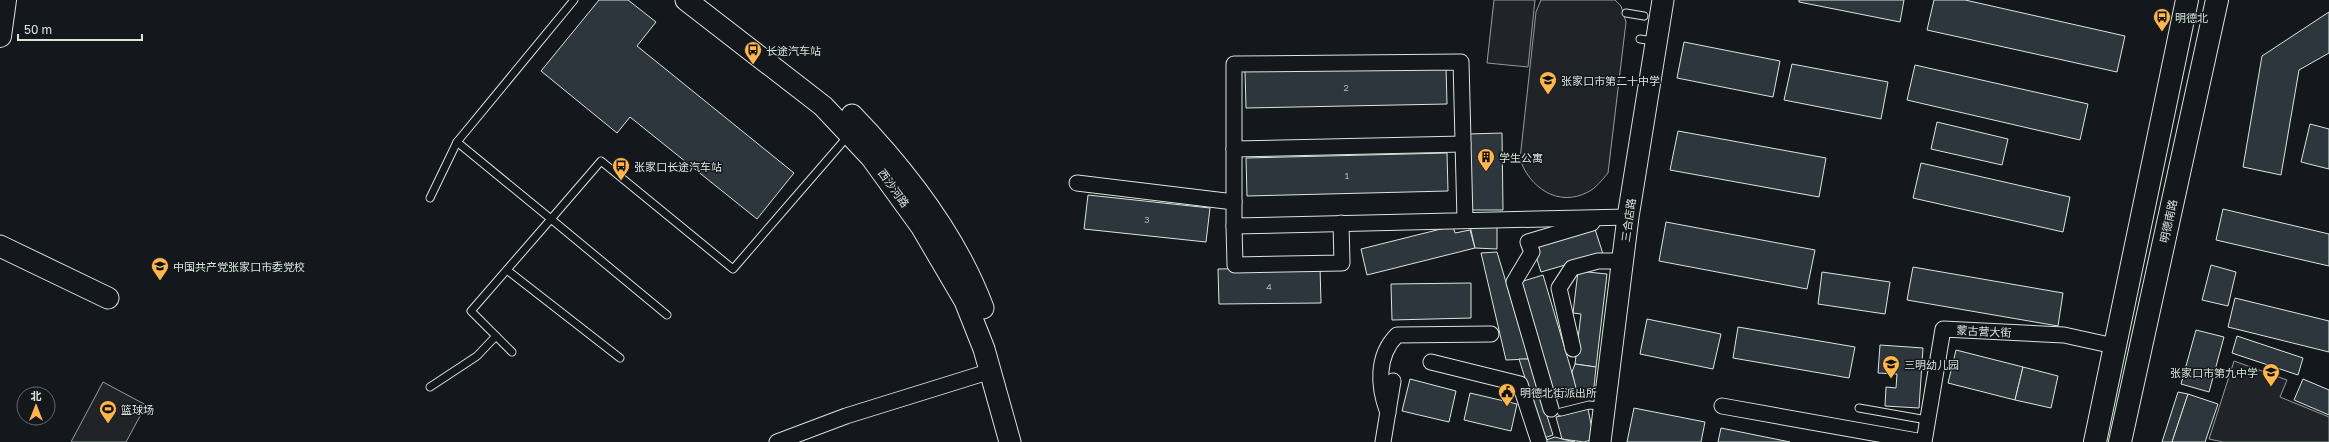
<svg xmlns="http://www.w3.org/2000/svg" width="2329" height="442" font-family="'Golos Text','Noto Sans SC',sans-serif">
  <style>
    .grass { fill: #202428; stroke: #939e99 }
    .building { fill: #2c363c; stroke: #d8e6dc }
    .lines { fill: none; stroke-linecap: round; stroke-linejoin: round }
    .lane-casing { stroke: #d8e6dc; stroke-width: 9 }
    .street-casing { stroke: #d8e6dc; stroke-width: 17 }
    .secondary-casing { stroke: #d8e6dc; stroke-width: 23 }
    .primary-casing { stroke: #d8e6dc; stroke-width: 24 }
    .lane { stroke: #14181c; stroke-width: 7 }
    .street { stroke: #14181c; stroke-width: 15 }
    .secondary { stroke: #14181c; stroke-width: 21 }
    .primary { stroke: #14181c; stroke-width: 22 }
    .labels { text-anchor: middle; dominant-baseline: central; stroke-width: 3; stroke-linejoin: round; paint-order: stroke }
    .number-label { font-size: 9px; fill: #adbab4 }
    .poi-label { font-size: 11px; fill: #d8e6dc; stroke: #14181c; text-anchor: start }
    .street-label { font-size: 11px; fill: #d8e6dc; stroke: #14181c }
  </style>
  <rect width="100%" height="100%" fill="#14181c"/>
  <g class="grass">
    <path d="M 1494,0 L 1535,0 L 1528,67 L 1487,63 Z"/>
    <path d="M 1541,0 L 1615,0 L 1621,6 L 1626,22 L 1608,173 C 1602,180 1596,188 1588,192 C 1558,208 1529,187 1520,159 L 1536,12 Z"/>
    <path d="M 2234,361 L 2287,380 L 2280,397 L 2329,417 L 2329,442 L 2223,442 L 2209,439 Z"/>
    <path d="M 103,382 L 146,405 L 126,442 L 71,442 Z"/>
  </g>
  <g class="building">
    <path d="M 599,0 L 628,0 L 656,22 L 637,46 L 794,173 L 757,219 L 630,117 L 617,133 L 541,71 Z"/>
    <path d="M 1799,0 L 1904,0 L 1900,22 L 1799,2 Z"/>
    <path d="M 1934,0 L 1965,0 L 2125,36 L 2117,72 L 1927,30 Z"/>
    <path d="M 2329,12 L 2329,53 L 2299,70 L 2281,175 L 2243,167 L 2262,56 Z"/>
    <path d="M 1684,42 L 1780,61 L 1773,97 L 1677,78 Z"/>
    <path d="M 1792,64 L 1888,82 L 1881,119 L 1784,100 Z"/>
    <path d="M 1915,65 L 2088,104 L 2080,140 L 1907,100 Z"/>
    <path d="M 1446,66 L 1447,104 L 1246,108 L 1245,71 Z"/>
    <path d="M 1937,122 L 2008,139 L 2002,165 L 1931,149 Z"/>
    <path d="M 2310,124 L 2329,129 L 2329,169 L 2301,162 Z"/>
    <path d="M 1678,131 L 1826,158 L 1819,197 L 1670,170 Z"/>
    <path d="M 1502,133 L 1503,210 L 1469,210 L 1468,134 Z"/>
    <path d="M 1447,153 L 1448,191 L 1247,196 L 1246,158 Z"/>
    <path d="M 1921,163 L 2070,197 L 2063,232 L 1913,198 Z"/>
    <path d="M 1088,195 L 1210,208 L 1206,242 L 1084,229 Z"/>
    <path d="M 2223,209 L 2329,234 L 2329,266 L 2216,240 Z"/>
    <path d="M 1666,222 L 1815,250 L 1807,289 L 1659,261 Z"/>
    <path d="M 1453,226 L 1455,233 L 1470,230 L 1475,248 L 1367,275 L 1361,249 Z"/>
    <path d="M 1470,226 L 1497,226 L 1497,249 L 1475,248 Z"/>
    <path d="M 1594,226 L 1603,254 L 1541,272 L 1532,244 Z"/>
    <path d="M 1497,252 L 1529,359 L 1506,360 L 1481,253 Z"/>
    <path d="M 2211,265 L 2236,272 L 2228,306 L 2202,300 Z"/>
    <path d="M 1320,267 L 1321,303 L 1219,304 L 1218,269 Z"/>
    <path d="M 1913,267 L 2063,293 L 2058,326 L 1907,300 Z"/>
    <path d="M 1578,271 L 1607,274 L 1596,367 L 1575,364 L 1581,314 L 1573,313 Z"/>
    <path d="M 1822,272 L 1890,282 L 1885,314 L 1818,304 Z"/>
    <path d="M 1543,275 L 1578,393 L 1552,400 L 1517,283 Z"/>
    <path d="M 1471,283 L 1471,318 L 1392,320 L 1391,284 Z"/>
    <path d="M 2235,298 L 2329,321 L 2329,352 L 2228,327 Z"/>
    <path d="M 1647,319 L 1721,334 L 1713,369 L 1640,354 Z"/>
    <path d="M 1738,327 L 1855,347 L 1849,378 L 1733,358 Z"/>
    <path d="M 2196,330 L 2224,337 L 2209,392 L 2181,384 Z"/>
    <path d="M 2237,336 L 2303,358 L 2298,375 L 2232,353 Z"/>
    <path d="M 1880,345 L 1923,348 L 1919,408 L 1885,406 L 1886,387 L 1896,388 L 1897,374 L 1878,373 Z"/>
    <path d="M 1956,350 L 2023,367 L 2015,400 L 1948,383 Z"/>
    <path d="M 1519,359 L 1529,359 L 1553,435 L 1544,438 Z"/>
    <path d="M 1575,364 L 1596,367 L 1593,397 L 1578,396 L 1572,372 Z"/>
    <path d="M 2023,367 L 2058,376 L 2051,408 L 2015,400 Z"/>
    <path d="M 1410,379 L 1456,391 L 1449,422 L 1402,411 Z"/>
    <path d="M 2303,379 L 2329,390 L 2329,415 L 2294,400 Z"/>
    <path d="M 2178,392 L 2188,394 L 2172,442 L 2162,442 Z"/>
    <path d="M 1470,393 L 1517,404 L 1511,431 L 1464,420 Z"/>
    <path d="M 2188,394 L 2218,404 L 2205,442 L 2172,442 Z"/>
    <path d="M 1634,408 L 1705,422 L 1701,442 L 1627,442 Z"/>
    <path d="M 1588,409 L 1594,439 L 1584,442 L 1562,439 L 1556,417 Z"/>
    <path d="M 1721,428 L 1790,442 L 1718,442 Z"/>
    <path d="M 1555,437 L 1562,439 L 1575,442 L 1547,442 L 1546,440 Z"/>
  </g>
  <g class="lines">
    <defs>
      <g id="lane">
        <path d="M 574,0 L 457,142 L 551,219 L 601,161 L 733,269 L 848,136"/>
        <path d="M 1626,13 L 1644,16"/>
        <path d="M 1640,39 L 1654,41"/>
        <path d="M 430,198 L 457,142"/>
        <path d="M 507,270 L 620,358"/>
        <path d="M 512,352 L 471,311 L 551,219 L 667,315"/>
        <path d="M 430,387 L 477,356 L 496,336"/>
        <path d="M 1859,408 L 1927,420"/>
        <path d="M 1561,412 L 1589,405 L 1602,406"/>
      </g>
      <g id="street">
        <path d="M 1234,149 L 1463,144"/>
        <path d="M 1077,183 L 1234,202"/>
        <path d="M 1465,220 L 1461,62 L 1234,64 L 1234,226 L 1628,217"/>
        <path d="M 1234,226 L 1235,265 L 1342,263 L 1341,223"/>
        <path d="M 1573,349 L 1559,288 L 1572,268 L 1598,261 L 1622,261"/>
        <path d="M 1431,362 L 1520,384 L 1539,442"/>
        <path d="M 1722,406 L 1923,442"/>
        <path d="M 1551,409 L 1514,282 L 1532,252 L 1528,242 L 1592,223"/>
        <path d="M 1388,413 C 1378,387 1376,356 1397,335 L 1491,334"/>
        <path d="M 777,442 L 846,416 L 991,371"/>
        <path d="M 1383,442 L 1393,381"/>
        <path d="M 1924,442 L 1943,329 L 2064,335 L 2114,346"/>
      </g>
      <g id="secondary">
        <path d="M 686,0 L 823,106 L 871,157 L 921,226 L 965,301 L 984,349 L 1010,442"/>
        <path d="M 852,115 C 905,170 956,235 983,308"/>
        <path d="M 0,246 L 108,298"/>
        <path d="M 1600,442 L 1628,217 L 1663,0"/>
      </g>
      <g id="primary">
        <path d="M 0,36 L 5,0"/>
        <path d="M 2095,442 L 2187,0"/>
        <path d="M 2120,442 L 2217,0"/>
      </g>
    </defs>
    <use href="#lane" class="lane-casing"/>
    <use href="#street" class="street-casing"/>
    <use href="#secondary" class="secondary-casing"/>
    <use href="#primary" class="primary-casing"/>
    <use href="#lane" class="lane"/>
    <use href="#street" class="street"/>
    <use href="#secondary" class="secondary"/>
    <use href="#primary" class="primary"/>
  </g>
  <defs>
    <symbol id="bus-pin" viewBox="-11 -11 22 30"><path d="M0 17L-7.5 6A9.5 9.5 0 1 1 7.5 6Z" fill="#ffb74d" stroke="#14181c"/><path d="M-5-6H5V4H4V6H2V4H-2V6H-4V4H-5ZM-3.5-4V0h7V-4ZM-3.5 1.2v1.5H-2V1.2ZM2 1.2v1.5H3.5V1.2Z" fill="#111"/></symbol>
    <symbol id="school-pin" viewBox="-11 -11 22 30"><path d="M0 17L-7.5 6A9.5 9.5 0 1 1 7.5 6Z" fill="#ffb74d" stroke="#14181c"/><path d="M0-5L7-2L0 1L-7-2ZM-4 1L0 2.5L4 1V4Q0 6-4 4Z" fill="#111"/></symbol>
    <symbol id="building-pin" viewBox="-11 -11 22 30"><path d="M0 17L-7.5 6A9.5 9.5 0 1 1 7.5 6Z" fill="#ffb74d" stroke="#14181c"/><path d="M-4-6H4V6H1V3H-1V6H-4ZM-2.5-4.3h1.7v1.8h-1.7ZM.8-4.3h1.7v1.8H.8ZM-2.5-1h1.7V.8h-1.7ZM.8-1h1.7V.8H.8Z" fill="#111"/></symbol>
    <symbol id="civic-pin" viewBox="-11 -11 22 30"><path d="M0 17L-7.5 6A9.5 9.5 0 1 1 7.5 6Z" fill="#ffb74d" stroke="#14181c"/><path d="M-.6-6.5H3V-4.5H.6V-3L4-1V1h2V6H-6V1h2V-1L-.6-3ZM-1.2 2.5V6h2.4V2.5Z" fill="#111"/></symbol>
    <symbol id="stadium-pin" viewBox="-11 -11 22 30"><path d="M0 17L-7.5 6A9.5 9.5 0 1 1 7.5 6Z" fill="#ffb74d" stroke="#14181c"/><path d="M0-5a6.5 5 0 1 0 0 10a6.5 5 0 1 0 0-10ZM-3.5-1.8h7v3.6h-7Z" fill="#111"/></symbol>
  </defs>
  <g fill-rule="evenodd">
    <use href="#bus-pin" x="2152" y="7" width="20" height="27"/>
    <use href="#bus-pin" x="743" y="40" width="20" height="27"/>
    <use href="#school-pin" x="1538" y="70" width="20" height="27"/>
    <use href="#building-pin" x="1476" y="147" width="20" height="27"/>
    <use href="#bus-pin" x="611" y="156" width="20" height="27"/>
    <use href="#school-pin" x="150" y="256" width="20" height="27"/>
    <use href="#school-pin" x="1881" y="354" width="20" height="27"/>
    <use href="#school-pin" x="2261" y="362" width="20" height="27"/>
    <use href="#civic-pin" x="1497" y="382" width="20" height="27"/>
    <use href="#stadium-pin" x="98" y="399" width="20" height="27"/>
  </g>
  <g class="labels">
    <g class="number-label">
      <text x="1346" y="87">2</text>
      <text x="1347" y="175">1</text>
      <text x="1147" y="219">3</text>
      <text x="1269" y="286">4</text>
    </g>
    <g class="poi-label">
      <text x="2175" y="17">明德北</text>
      <text x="766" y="50">长途汽车站</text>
      <text x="1561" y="80">张家口市第二十中学</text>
      <text x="1499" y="157">学生公寓</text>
      <text x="634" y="166">张家口长途汽车站</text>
      <text x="173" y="266">中国共产党张家口市委党校</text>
      <text x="1904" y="364">三明幼儿园</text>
      <text x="2258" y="372" text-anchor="end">张家口市第九中学</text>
      <text x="1520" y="392">明德北街派出所</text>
      <text x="121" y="409">篮球场</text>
    </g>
    <g class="street-label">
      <text transform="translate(894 188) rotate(54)">西沙河路</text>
      <text transform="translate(1628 220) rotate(-82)">三合店路</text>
      <text transform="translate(2168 221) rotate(-78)">明德南路</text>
      <text transform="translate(1984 331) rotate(3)">蒙古营大街</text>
    </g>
  </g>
  <g transform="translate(36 406)"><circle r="19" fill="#14181c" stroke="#626a69"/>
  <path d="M0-3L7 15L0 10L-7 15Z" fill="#ffb74d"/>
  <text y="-6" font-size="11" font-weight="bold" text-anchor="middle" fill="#d8e6dc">北</text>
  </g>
  <path d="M18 34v6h124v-6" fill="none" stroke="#d8e6dc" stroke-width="2"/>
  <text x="24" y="34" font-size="12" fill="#d8e6dc" stroke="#14181c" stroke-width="3" paint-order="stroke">50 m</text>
</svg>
